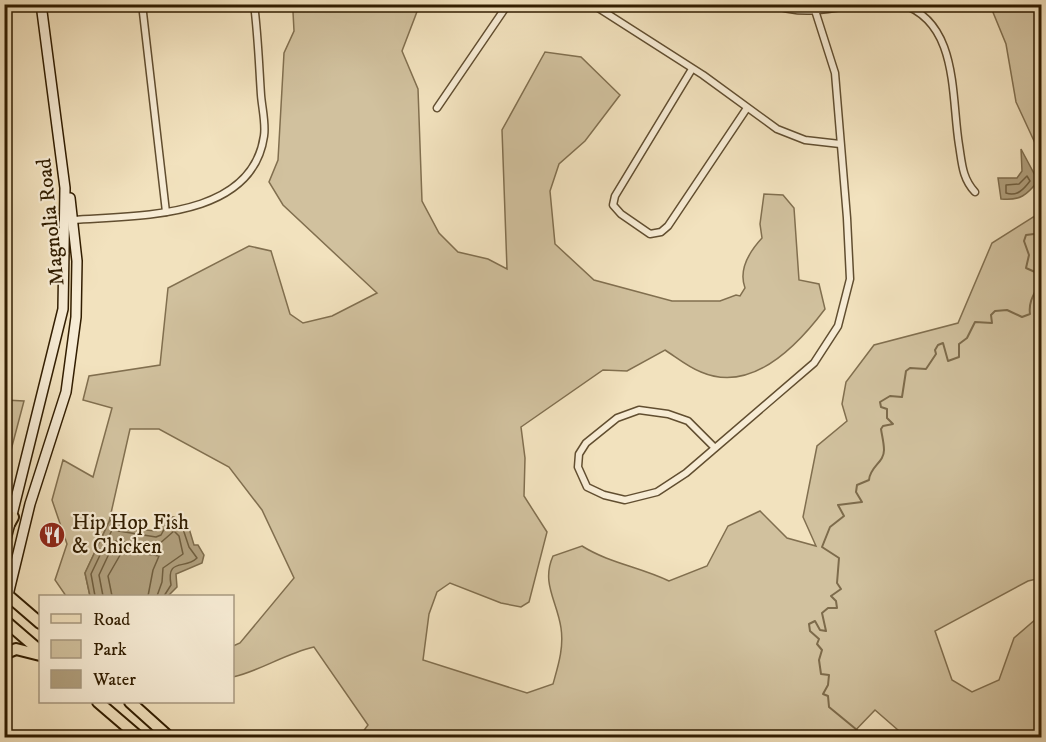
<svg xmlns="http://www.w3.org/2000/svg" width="1046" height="742" font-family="'IM FELL DW Pica',serif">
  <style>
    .green { fill: #d1c19e; stroke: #816f4f; stroke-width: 1.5 }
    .water { fill: #b09f7d; stroke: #7d6b4b; stroke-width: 1.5 }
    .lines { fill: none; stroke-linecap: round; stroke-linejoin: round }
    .shore { stroke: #705e3e; stroke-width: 1.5 }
    .stream { stroke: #7d6b4b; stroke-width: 2 }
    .minor-casing { stroke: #614e30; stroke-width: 9 }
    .secondary-casing { stroke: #311d00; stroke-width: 12 }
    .primary-casing { stroke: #311d00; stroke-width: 14 }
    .trunk-casing { stroke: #311d00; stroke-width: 14 }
    .minor { stroke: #f7ecd5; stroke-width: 6 }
    .secondary { stroke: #f7ecd5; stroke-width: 9 }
    .primary { stroke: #f2e2be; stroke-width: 10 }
    .trunk { stroke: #f2e2be; stroke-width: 10 }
    .labels { text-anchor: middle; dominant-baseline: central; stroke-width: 4.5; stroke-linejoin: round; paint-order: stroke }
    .street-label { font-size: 21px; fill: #311d00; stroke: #f7ecd5 }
    .poi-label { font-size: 21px; fill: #311d00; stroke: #f7ecd5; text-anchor: start }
  </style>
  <rect width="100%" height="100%" fill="#f2e2be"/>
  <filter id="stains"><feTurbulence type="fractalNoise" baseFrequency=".00333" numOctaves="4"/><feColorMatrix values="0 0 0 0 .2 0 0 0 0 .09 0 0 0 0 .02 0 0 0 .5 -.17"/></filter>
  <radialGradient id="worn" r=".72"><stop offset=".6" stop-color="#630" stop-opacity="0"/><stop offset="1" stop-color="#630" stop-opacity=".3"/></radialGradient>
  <g class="green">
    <path d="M 409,4 L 418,9 L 402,51 L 418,89 L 422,201 L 439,233 L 458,252 L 488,259 L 507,269 L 502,130 L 545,52 L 581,57 L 620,95 L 585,141 L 559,164 L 550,191 L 555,244 L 594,280 L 672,301 L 720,301 L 736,295 L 740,296 L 745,288 C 738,269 750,251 762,238 L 760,224 L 764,194 L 783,195 L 794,208 L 799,280 L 819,284 L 825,309 C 798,345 752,394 701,372 C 688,367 676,357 665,350 L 627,371 L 603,370 L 521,427 L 525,458 L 524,496 L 547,532 L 529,602 L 521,607 L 501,603 L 450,583 L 437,592 L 429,614 L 423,660 L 527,693 L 553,684 C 558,666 564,648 561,628 C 557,601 541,583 553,556 L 582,546 C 609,563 640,567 669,581 L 707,566 L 728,526 L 760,511 L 787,538 L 816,546 L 803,517 L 817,446 L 847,421 L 842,404 L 846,382 L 874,345 L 958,323 L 992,243 L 1041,212 L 1041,578 L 1028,581 L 935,631 L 952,680 L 972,692 L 999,680 L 1014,638 L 1036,619 L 1041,623 L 1041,737 L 906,737 L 875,710 L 849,737 L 359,737 L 368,725 L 314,647 C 284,654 260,671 233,677 L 233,646 L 240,643 L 294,578 L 262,510 L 229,467 L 159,429 L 130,429 L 109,522 L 85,573 L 90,596 L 66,596 L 55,580 L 67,544 L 52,500 L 63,460 L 93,477 L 112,408 L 83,400 L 89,376 L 160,365 L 168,288 L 249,246 L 271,251 L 290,314 L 303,323 L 332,316 L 377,293 L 283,205 L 269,182 L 278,160 L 284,53 L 294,31 L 293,12 L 289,5 Z"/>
    <path d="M 990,5 L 1041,5 L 1041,156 L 1016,102 L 1006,44 Z"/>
    <path d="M 5,400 L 24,401 L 10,454 L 5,454 Z"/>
  </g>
  <g class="water">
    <path d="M 1021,149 L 1038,181 C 1027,195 1020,201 1001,199 L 998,178 L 1017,178 L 1022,171 Z"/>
    <path d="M 164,517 L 174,517 L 188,525 L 194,545 L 198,545 L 204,555 L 202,563 L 176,574 L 177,587 L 168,596 L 90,596 L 85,573 L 109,522 L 112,519 L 124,528 L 156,531 Z"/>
  </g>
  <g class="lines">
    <g class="shore">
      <path d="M 1027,176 L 1030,181 C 1024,189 1017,197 1006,193 L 1006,185 L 1019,184 Z"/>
      <path d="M 95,596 L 91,574 L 112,530 L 156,537 L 161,535 L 167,524 L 174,523 L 183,529 L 189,547 L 197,558 C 185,570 166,557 171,585 L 164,596"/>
      <path d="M 103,596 L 99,575 L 115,541 L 158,545 L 174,531 L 179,536 L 183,554 L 163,568 L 162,582 L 157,596"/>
      <path d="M 112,596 L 108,576 L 123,550 L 159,556 L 153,570 L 148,596"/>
    </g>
    <path class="stream" d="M 857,730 L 829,707 L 828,696 L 823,694 L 828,685 L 829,675 L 821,674 L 819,660 L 822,650 L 817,644 L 819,639 L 810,631 L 809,624 L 815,621 L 820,630 L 826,631 L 822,613 L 828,608 L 837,608 L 836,601 L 831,596 L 841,589 L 837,583 L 839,558 L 822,547 L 830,527 L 844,516 L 838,505 L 862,502 L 856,492 L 857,485 L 869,480 C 870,466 884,463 884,450 C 884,443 882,436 881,429 L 883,426 L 893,424 L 887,418 L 887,409 L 881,407 L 880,402 L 890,396 L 902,397 L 906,371 L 910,368 L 926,369 L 936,354 L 935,350 L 938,345 L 943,343 L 948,361 L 959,357 L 959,344 L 967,338 L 975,322 L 992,323 L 991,315 L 995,311 L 1007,310 L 1022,317 L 1030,314 C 1028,300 1036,292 1041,280 L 1035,272 L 1026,268 L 1029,255 L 1024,241 L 1026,235 L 1042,233"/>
    <defs>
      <g id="minor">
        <path d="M 142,4 L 166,212"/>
        <path d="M 592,4 L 703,75 L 777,129 L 805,140 L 840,144"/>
        <path d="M 772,4 C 800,16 830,9 859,4"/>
        <path d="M 901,4 C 959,22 951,96 959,145 C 962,163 962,178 975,192"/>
        <path d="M 692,69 L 615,196 L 613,205 L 621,214 L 650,234 L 661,232 L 668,226 L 747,108"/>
        <path d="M 437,108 L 508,4"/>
        <path d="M 73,220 C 137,215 252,220 264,136 C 266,124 262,108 261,95 C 259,65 258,35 254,4"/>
        <path d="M 715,448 L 688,421 L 668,414 L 639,410 L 617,418 L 586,443 L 579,454 L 578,467 L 587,487 L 604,495 L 625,500 L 657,492 L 686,473 L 814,363 L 838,326 L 850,279 L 847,218 L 835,73 L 813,4"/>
      </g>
      <g id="secondary">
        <path d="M 4,547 L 63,309 L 65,188 L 41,4"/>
        <path d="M 8,595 L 30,504 L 66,392 L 76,317 L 77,261 L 70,198"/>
      </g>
      <path id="primary" d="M 4,608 L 8,595"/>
      <g id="trunk">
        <path d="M 4,533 L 13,517"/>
        <path d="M 4,592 L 40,623"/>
        <path d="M 4,620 L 40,651"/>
        <path d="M 4,654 L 16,649 L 40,655"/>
        <path d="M 98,702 L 140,738"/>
        <path d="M 130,702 L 170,738"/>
      </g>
    </defs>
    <use href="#minor" class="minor-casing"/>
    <use href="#secondary" class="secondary-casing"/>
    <use href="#primary" class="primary-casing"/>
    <use href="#trunk" class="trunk-casing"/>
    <use href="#minor" class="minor"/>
    <use href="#secondary" class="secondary"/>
    <use href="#primary" class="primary"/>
    <use href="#trunk" class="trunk"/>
  </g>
  <defs>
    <symbol id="restaurant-disc" viewBox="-11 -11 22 22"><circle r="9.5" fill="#8f2418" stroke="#f7ecd5"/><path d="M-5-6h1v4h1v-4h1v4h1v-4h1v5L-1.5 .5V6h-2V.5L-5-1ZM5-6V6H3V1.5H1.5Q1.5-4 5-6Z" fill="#fff"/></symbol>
  </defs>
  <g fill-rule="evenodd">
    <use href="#restaurant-disc" x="37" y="520" width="30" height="30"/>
  </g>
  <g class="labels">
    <g class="street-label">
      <text transform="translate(51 222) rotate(-96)">Magnolia Road</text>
    </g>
    <g class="poi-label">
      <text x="72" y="523">Hip Hop Fish<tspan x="72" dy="24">&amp; Chicken</tspan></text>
    </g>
  </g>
  <rect width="1046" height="742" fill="none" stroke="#f2e2be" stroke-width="24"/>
  <rect x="6" y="6" width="1034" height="730" fill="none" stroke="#311d00" stroke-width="3"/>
  <rect x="12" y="12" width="1022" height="718" fill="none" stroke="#311d00" stroke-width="1.5"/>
  <rect x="39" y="595" width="195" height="108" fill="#f7ecd5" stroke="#a89980" stroke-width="1.5"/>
  <rect x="51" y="614" width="30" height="9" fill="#f2e2be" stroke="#a89980" stroke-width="1.5"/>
  <text x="93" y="625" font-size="18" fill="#311d00">Road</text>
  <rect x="51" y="640" width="30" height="18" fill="#d1c19e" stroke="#a89980" stroke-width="1.5"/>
  <text x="93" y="655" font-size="18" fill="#311d00">Park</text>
  <rect x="51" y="670" width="30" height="18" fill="#b09f7d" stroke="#a89980" stroke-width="1.5"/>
  <text x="93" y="685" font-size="18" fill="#311d00">Water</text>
  <rect width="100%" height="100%" filter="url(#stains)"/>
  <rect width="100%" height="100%" fill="url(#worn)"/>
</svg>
